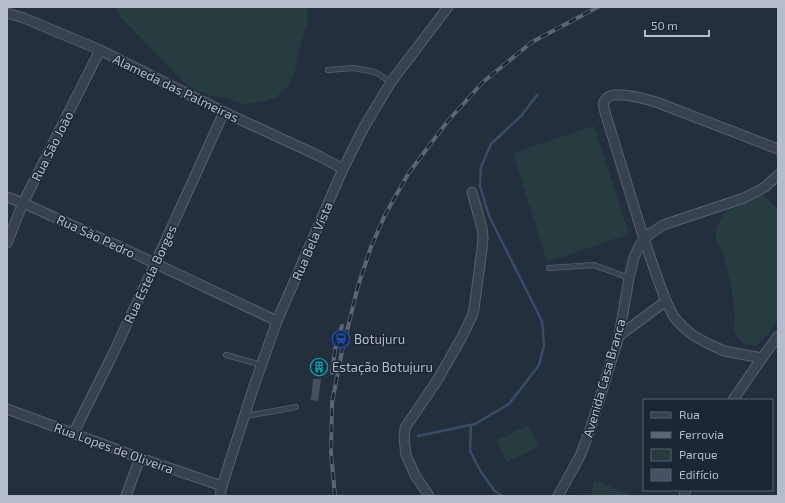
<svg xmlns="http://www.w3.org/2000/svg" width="785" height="503" font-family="'Exo 2',sans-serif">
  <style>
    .green { fill: #263c3f }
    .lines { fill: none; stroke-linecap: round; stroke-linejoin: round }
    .stream { stroke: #394c67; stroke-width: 2.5 }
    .building { fill: #455162 }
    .service-casing { stroke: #565f6c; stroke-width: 6 }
    .minor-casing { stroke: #565f6c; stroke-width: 11 }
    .service { stroke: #38414e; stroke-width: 4.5 }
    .minor { stroke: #38414e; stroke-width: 9 }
    .rail-casing { stroke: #5a6575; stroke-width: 4 }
    .rail { stroke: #1d2633; stroke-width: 2.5; stroke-dasharray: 8; stroke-linecap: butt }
    .labels { text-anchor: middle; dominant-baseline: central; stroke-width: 3; stroke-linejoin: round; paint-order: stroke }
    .street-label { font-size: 13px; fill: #b4bcc9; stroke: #1d2633 }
    .poi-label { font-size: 13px; fill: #b4bcc9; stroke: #1d2633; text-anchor: start }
  </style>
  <rect width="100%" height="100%" fill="#242f3e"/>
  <g class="green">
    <path d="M 114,7 L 307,7 L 307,26 L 301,43 L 297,59 L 295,72 L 287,87 L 275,98 L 260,102 L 243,104 L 226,98 L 212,96 L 195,90 L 184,82 L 121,18 Z"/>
    <path d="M 594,126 L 629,234 L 547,262 L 513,153 Z"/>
    <path d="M 756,190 L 766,197 L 777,208 L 778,207 L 778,320 L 767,335 L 756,346 L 741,342 L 734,331 L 735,317 L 731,284 L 723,254 L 716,243 L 716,229 L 723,214 L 734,204 Z"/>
    <path d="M 528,425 L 539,446 L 507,462 L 496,441 Z"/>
    <path d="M 594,480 L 633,496 L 591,496 Z"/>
  </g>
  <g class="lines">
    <g class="stream">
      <path d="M 471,425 L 470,451 L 481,472 L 494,490 L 502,496"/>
      <path d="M 418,436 L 475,424 L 509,404 L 539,365 L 544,345 L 542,321 L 489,216 L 480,186 L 481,167 L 491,144 L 522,115 L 537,95"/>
    </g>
  </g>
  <path class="building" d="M 313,379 L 321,379 L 318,401 L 311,400 Z"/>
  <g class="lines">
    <defs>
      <g id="service">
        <path d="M 328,70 L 354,68 L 375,72 L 391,82"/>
        <path d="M 549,268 L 594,265 L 629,278"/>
        <path d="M 226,355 L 262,365"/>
        <path d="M 245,416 L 269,412 L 296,407"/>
      </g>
      <g id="minor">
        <path d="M 7,13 L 24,18 L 100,50 L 224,112 L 319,156 L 343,169"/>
        <path d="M 7,197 L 23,203 L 114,244 L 277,321"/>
        <path d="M 7,243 L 23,203 L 100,50"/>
        <path d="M 619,336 L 666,301"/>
        <path d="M 762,358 L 724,351 L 709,344 L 694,336 L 683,327 L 674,317 L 666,301 L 657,277 L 644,239 L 605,112 C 604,109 603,105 604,102 C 605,100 607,97 610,96 C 620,92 646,99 656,102 L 778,149"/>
        <path d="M 733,400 L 762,358 L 778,336"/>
        <path d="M 7,409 L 140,458 L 222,486"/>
        <path d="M 73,434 L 112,356 L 155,264 L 224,112"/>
        <path d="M 126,496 L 140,458"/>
        <path d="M 220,496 L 222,486 L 253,389 L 277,321 L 343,169 L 364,127 L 391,82 L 448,7"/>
        <path d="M 429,496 L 415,475 L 406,455 L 404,439 L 405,428 L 438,379 L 462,337 L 472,316 L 474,309 L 482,249 L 483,238 L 482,228 L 472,192"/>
        <path d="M 558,496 L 580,456 L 590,430 L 619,336 L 629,278 L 634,257 L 639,247 L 644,239 L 651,233 L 663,225 L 744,198 L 765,187 L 778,175"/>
        <path d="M 684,496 L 686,490"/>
      </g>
    </defs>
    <use href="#service" class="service-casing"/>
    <use href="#minor" class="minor-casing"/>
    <use href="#service" class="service"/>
    <use href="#minor" class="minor"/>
    <defs>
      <g id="rail">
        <path d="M 332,373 L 335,350 L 342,326"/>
        <path d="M 335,496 L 331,452 L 332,403 L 342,351 L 358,286 L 371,247 L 385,215 L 408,174 L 447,122 L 483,82 L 532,42 L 598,7"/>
      </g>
    </defs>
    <use href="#rail" class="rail-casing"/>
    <use href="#rail" class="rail"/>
  </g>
  <defs>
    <symbol id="station-ring" viewBox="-11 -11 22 22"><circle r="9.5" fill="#1d2633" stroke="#1a4fb4" stroke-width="1.5"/><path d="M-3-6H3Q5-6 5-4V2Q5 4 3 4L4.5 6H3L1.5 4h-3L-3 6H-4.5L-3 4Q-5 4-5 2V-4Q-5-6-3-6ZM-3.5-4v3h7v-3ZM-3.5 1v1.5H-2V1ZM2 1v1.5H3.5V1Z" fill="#1a4fb4"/></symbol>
    <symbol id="building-ring" viewBox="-11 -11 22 22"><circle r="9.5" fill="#1d2633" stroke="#0f9aa8" stroke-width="1.5"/><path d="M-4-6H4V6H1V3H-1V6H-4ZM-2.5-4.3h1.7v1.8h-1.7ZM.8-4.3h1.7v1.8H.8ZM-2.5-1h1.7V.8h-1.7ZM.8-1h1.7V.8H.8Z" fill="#0f9aa8"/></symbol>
  </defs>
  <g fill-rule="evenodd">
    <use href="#station-ring" x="331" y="329" width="20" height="20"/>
    <use href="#building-ring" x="309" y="357" width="20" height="20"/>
  </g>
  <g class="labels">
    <g class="street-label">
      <text transform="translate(176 88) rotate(26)">Alameda das Palmeiras</text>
      <text transform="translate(52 146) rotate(-63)">Rua São João</text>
      <text transform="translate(96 236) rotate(25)">Rua São Pedro</text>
      <text transform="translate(312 241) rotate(-67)">Rua Bela Vista</text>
      <text transform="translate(150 274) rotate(-65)">Rua Estela Borges</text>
      <text transform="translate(604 378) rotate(-74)">Avenida Casa Branca</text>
      <text transform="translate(114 448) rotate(20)">Rua Lopes de Oliveira</text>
    </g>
    <g class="poi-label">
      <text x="354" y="339">Botujuru</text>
      <text x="332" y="367">Estação Botujuru</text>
    </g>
  </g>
  <rect width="785" height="503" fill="none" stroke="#b4bcc9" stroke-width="16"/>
  <rect x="643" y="399" width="130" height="92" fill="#1d2633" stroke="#59626f"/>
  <rect x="651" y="412" width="20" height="6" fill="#38414e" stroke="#59626f"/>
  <text x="679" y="419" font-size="12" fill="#b4bcc9">Rua</text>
  <rect x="651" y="432" width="20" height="6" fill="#5a6575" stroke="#59626f"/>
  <text x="679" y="439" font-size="12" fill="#b4bcc9">Ferrovia</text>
  <rect x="651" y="449" width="20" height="12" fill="#263c3f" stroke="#59626f"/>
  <text x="679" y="459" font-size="12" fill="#b4bcc9">Parque</text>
  <rect x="651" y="469" width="20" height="12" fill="#455162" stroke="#59626f"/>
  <text x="679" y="479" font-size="12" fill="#b4bcc9">Edifício</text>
  <path d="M645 30v6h64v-6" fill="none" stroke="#b4bcc9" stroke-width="2"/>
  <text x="651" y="30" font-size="12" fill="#b4bcc9" stroke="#1d2633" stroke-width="3" paint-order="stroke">50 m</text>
</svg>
